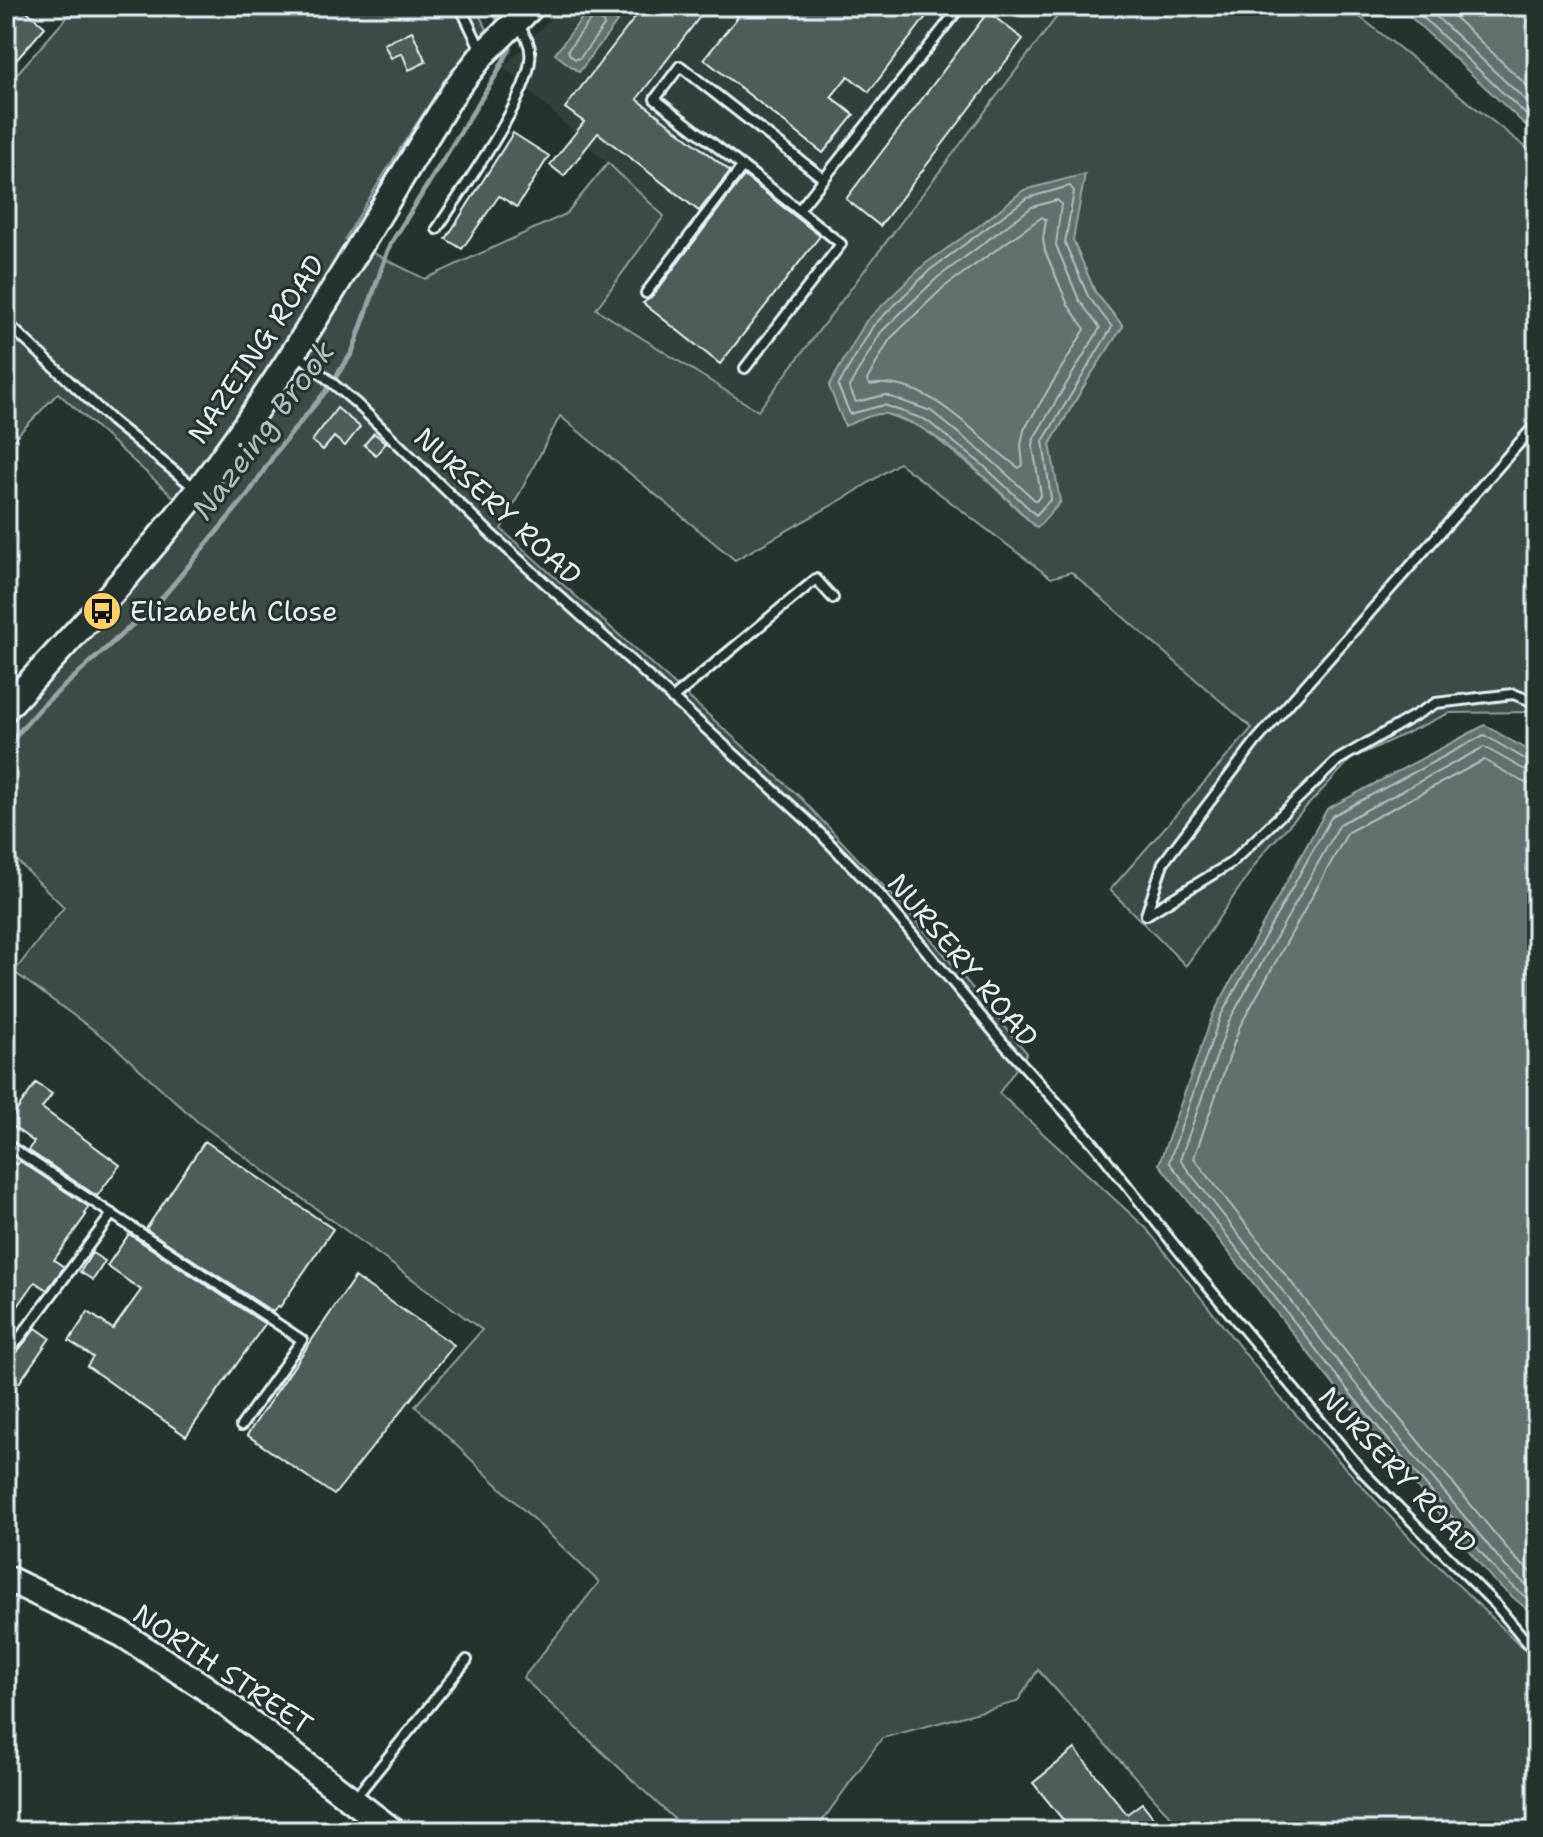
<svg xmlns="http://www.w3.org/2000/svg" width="1543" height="1837" font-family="'Shantell Sans',sans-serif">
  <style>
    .built { fill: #333f3a }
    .green { fill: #3e4b47; stroke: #939ea0; stroke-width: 2; fill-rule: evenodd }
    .water { fill: #636f6d; stroke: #98a3a5; stroke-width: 2 }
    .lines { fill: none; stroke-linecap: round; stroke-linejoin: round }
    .shore { stroke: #b3bdc0; stroke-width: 2 }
    .stream { stroke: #98a3a5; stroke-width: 5 }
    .building { fill: #505c59; stroke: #e8f1f8; stroke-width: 2 }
    .lane-casing { stroke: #e8f1f8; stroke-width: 14 }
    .secondary-casing { stroke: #e8f1f8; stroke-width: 30 }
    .lane { stroke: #26332d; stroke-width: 8 }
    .secondary { stroke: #26332d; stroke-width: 24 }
    .labels { text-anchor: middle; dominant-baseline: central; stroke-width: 6; stroke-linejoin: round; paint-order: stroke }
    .street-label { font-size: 28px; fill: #e8f1f8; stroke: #26332d }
    .poi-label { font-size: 28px; fill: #e8f1f8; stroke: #26332d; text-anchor: start }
    .water-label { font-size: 30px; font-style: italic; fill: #b3bdc0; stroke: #26332d }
  </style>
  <rect width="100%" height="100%" fill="#26332d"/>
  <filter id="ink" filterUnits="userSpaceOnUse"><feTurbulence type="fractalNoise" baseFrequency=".0125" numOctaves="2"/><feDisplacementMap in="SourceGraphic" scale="16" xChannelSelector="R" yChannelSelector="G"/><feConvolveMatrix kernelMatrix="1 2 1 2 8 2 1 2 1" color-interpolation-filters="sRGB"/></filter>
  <g filter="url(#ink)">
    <path class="built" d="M 563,6 L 1065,6 L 758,411 L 596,309 L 664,216 L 504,67 Z"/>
    <path class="green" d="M 77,6 L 474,6 L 487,29 C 432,95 388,166 345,239 L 425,279 L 566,214 L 608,163 L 664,216 L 596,309 L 758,411 L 1065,6 L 1346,6 L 1537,156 L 1537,712 L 1449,713 L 1351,759 L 1264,852 L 1186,966 L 1110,890 L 1252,728 L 1071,572 L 1051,578 L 899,463 L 850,495 L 735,560 L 560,416 L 501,529 L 801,798 L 917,922 L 1027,1053 L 999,1093 L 1146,1228 L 1277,1394 L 1411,1539 L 1530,1655 L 1537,1664 L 1537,1831 L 1184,1831 L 1038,1670 L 1017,1702 L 882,1738 L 815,1831 L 687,1831 L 523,1678 L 599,1582 L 415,1406 L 482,1330 L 199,1123 L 110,1042 L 14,972 L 64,907 L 6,850 L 6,697 L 41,660 L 177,500 L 58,393 L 6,447 L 6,86 ZM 1024,190 L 1073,240 L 1095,292 L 1123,326 L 1088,379 L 1050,444 L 1060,503 L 1037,528 L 978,472 L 922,427 L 883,413 L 983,223 Z"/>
    <g class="water">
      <path d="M 591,6 L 595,6 L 617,22 L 579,72 L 555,54 Z"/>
      <path d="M 1399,6 L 1513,6 L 1537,30 L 1537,136 Z"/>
      <path d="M 1085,174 L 1073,240 L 1095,292 L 1123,326 L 1088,379 L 1050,444 L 1060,502 L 1037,528 C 999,491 938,424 886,414 C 874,412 856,422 845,426 L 829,386 L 866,321 L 925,264 L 983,223 L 1024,190 Z"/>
      <path d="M 1485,725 L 1537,756 L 1537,1618 L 1493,1580 L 1348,1403 L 1159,1164 L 1213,1014 L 1327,809 Z"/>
    </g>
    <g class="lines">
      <g class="shore">
        <path d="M 1411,6 L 1537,125"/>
        <path d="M 1425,6 L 1537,111"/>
        <path d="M 1443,6 L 1537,95"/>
        <path d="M 597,17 L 603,22 L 604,26 L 580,58 L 575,59 L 569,54 L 568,50 L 592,18 Z"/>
        <path d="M 1070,186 L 1074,191 L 1065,243 L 1088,296 L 1112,327 L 1043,441 L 1051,499 L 1036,515 L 984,466 L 926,420 L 884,405 L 850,414 L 838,386 L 873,326 L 930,270 L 1027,198 Z"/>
        <path d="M 1057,200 L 1061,204 L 1056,245 L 1079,300 L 1100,328 L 1034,438 L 1033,447 L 1041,495 L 1036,501 L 990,459 L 931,411 L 885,395 L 856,402 L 849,387 L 881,332 L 937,278 L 1032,207 Z"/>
        <path d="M 1042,217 L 1046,220 L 1043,239 L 1045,251 L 1068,305 L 1085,329 L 1024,430 L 1021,445 L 1023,465 L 1019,468 C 977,439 928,374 870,385 L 867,380 L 890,339 L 944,287 Z"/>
        <path d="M 1537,763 L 1530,762 L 1484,735 L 1332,816 L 1220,1017 L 1169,1162 L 1354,1398 L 1499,1574 L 1537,1607"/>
        <path d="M 1537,773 L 1525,770 L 1484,747 L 1340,824 L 1229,1021 L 1180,1160 L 1362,1392 L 1506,1567 L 1537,1594"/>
        <path d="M 1537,785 L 1523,782 L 1484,760 L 1348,832 L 1240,1026 L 1194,1158 L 1371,1384 L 1515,1558 L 1537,1578"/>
      </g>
      <g class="stream">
        <path d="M 491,6 L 500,24"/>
        <path d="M 6,747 L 41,707 L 162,598 L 249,493 L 276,452 L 326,391 L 352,353 L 390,245 L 496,75 L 510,48"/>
      </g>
    </g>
    <g class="building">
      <path d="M 6,6 L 21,6 L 45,27 L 6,72 Z"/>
      <path d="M 644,6 L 708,6 L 637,99 L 730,171 L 699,211 L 598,133 L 564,176 L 550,165 L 584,122 L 565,108 Z"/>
      <path d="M 724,6 L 934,6 L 869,92 L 848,76 L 831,97 L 854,115 L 823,153 L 704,59 L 738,17 Z"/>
      <path d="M 988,12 L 1023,39 L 880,226 L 846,199 Z"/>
      <path d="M 412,31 L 426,62 L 409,70 L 402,53 L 391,58 L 384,44 Z"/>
      <path d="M 513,133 L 549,156 L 517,207 L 499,196 L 462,249 L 446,239 Z"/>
      <path d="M 744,176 L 820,236 L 720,364 L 643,303 L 652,297 Z"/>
      <path d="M 337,408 L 360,427 L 345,446 L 334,437 L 323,450 L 312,441 Z"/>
      <path d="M 374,433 L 386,443 L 376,455 L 364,445 Z"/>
      <path d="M 36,1083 L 52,1094 L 42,1108 L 120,1165 L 97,1196 L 28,1150 L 34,1142 L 8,1123 Z"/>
      <path d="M 205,1141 L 333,1229 L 280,1307 L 278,1306 L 273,1312 L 146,1229 Z"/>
      <path d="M 6,1157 L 17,1165 L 20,1161 L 89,1207 L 84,1213 L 86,1215 L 54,1260 L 64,1267 L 47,1290 L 35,1282 L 6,1323 Z"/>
      <path d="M 129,1234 L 265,1324 L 186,1436 L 87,1366 L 93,1357 L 69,1341 L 88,1312 L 113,1329 L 141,1290 L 107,1266 Z"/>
      <path d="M 92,1253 L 105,1261 L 93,1280 L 80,1272 Z"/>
      <path d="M 355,1277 L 454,1345 L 334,1495 L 247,1435 Z"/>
      <path d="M 36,1328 L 50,1338 L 19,1383 L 6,1374 L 6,1366 Z"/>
      <path d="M 1075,1749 L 1127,1814 L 1142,1803 L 1164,1831 L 1072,1831 L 1033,1783 Z"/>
    </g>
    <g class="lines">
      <defs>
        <g id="lane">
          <path d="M 460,6 L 481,50"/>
          <path d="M 799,210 L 655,99 L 680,66 L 824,179"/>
          <path d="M 437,229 C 461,191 527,101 530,60 C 532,47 526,35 518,26"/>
          <path d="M 646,293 L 742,167"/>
          <path d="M 6,322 L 112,421 L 195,488"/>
          <path d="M 298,354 L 357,404 L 492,535 L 809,822 L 879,894 L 1004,1044 L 1094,1144 L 1199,1276 L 1364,1473 L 1496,1605 L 1537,1654"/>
          <path d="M 745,368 L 841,244 L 799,210 L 961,6"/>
          <path d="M 1537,423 L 1256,741 L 1163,863 L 1146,915 L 1231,863 L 1338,760 L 1436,703 L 1513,694 L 1537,703"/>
          <path d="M 672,699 L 816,579 L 833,598"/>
          <path d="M 6,1144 L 302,1340 L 241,1426"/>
          <path d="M 6,1356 L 112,1214"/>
          <path d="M 354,1799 L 467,1660"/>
        </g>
        <g id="secondary">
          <path d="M 6,708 C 72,637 139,566 199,489 C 295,363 371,224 455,90 L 483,54 L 532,6"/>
          <path d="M 6,1578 L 122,1634 L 204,1687 L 393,1831"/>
        </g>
      </defs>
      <use href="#lane" class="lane-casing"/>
      <use href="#secondary" class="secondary-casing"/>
      <use href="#lane" class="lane"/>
      <use href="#secondary" class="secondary"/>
    </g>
  </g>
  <defs>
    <symbol id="bus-disc" viewBox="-11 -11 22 22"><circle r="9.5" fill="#ffd166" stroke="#26332d"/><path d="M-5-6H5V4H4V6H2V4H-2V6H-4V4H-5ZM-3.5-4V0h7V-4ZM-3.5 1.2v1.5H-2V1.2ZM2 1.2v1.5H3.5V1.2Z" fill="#111"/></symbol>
  </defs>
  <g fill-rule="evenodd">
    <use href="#bus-disc" x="80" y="589" width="44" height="44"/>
  </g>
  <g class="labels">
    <g class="street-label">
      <text transform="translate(256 349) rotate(-56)">NAZEING ROAD</text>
      <text transform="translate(498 506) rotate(43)">NURSERY ROAD</text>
      <text transform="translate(963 960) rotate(50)">NURSERY ROAD</text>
      <text transform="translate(1398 1470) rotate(47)">NURSERY ROAD</text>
      <text transform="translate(223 1669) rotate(34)">NORTH STREET</text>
    </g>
    <g class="poi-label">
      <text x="130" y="611">Elizabeth Close</text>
    </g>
    <g class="water-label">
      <text transform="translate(263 430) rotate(-53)">Nazeing Brook</text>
    </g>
  </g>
  <rect width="1543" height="1837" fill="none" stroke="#26332d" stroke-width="32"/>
  <rect x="16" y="16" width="1511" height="1805" fill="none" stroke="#e8f1f8" stroke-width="3" filter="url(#ink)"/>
</svg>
